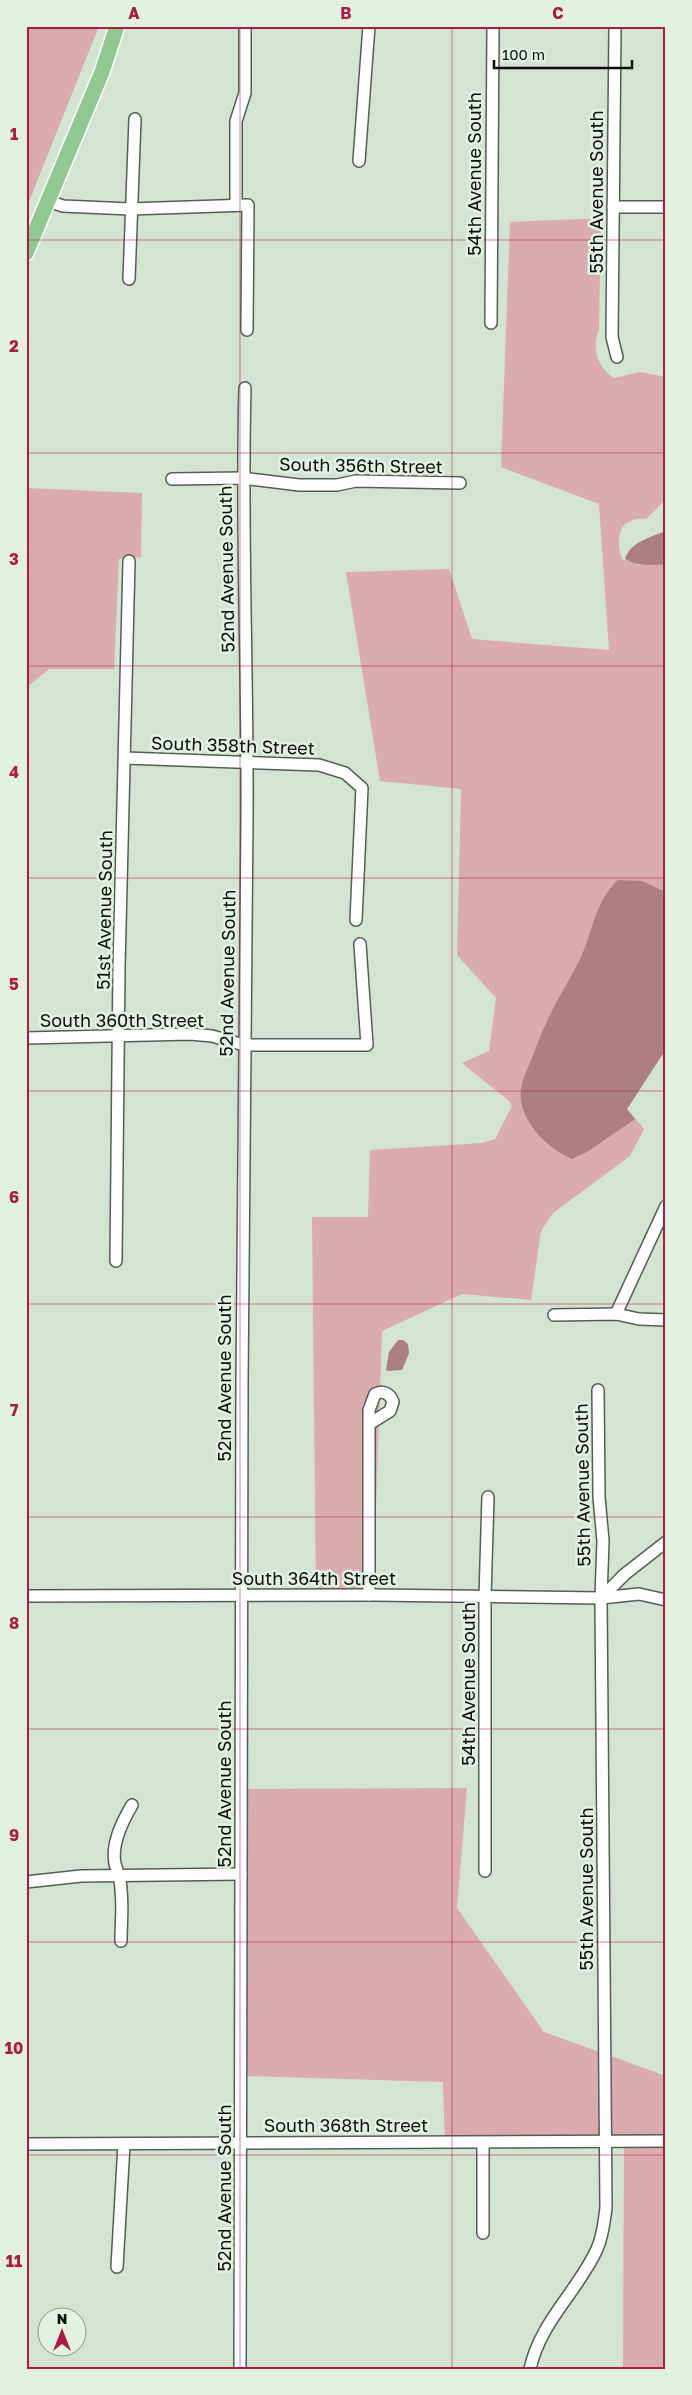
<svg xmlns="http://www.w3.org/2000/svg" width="692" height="2395" font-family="'Golos Text',sans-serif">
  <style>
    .green { fill: #daabaf }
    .water { fill: #ac7f83 }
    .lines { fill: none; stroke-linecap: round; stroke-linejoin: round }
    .minor-casing { stroke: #526051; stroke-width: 14 }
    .major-casing { stroke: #fff; stroke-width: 18 }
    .minor { stroke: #fff; stroke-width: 11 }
    .major { stroke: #8fc890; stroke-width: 15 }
    .grid { fill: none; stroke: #ae1a41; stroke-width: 1; stroke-opacity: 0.55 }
    .labels { text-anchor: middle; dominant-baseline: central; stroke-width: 5; stroke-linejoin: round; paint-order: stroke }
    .street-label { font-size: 18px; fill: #0b100a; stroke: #e1f2e0 }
    .neatline { fill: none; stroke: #ae1a41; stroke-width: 2 }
    .grid-label { font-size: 16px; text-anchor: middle; font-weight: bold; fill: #ae1a41 }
  </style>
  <rect width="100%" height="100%" fill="#d4e4d3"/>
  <g class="green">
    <path d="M 26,26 L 99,26 L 26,209 Z"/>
    <path d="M 601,218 L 599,330 C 591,348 598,368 614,378 L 640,372 L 666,377 L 666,499 L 646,519 C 619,517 615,537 622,559 L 639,565 L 666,563 L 666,1049 L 627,1109 L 644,1129 L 630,1156 L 553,1213 L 541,1231 L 531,1300 L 462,1294 L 382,1331 L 373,1595 L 316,1595 L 312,1217 L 368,1217 L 370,1150 L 482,1143 L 495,1139 L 512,1106 L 509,1101 L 462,1063 L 489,1051 L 496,998 L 457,955 L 461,789 L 380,781 L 346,572 L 449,569 L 472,639 L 609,650 L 599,504 L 501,467 L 510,222 Z"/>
    <path d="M 26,488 L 142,493 L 141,557 L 119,559 L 114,669 L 49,669 L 26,688 Z"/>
    <path d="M 467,1788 L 457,1908 L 544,2032 L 666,2076 L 666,2369 L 623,2369 L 624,2142 L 445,2143 L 443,2082 L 242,2076 L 241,1789 Z"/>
  </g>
  <g class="water">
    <path d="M 666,531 L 666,564 C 651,565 638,567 625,559 C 630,542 651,537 666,531 Z"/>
    <path d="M 618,880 L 642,881 L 666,892 L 666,1049 L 627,1109 L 635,1119 L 587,1152 L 572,1159 C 548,1149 517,1119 521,1090 C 522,1079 528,1068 532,1058 C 537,1045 542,1031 548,1019 C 558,997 572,977 582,955 C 593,929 596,900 618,880 Z"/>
    <path d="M 398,1340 L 403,1340 L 408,1344 L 409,1353 L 402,1370 L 388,1371 L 386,1370 L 389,1352 Z"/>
  </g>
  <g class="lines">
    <defs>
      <g id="minor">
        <path d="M 615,26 L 612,337 L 617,357"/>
        <path d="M 359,161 L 369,26"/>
        <path d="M 48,201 L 63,206 L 130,209 L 248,205 L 247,330"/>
        <path d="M 236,205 L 236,121 L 245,93 L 245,26"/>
        <path d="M 613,207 L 666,207"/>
        <path d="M 129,279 L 135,119"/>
        <path d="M 491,323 L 493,26"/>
        <path d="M 172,479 L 242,478 L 299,485 L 337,485 L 356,481 L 460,483"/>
        <path d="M 125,758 L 319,765 L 345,773 L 362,788 L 356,920"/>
        <path d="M 26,1038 L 190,1034 L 212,1036 L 244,1045 L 367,1045 L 360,944"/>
        <path d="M 116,1261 L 119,967 L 129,561"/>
        <path d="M 616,1314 L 666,1206"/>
        <path d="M 554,1315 L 616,1314 L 639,1319 L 666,1320"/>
        <path d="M 369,1595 L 369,1410 L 375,1394 C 382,1390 390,1393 393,1402 L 390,1411 L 369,1424"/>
        <path d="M 26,1596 L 373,1595 L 601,1598 L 639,1594 L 666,1600"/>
        <path d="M 601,1598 L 625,1574 L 666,1542"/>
        <path d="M 485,1871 L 485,1597 L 488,1497"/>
        <path d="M 26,1882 L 81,1876 L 241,1874"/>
        <path d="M 121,1941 C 121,1924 123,1907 121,1890 C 121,1880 118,1873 115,1864 C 111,1844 122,1822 132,1805"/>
        <path d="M 483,2143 L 483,2233"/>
        <path d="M 26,2144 L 666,2141"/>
        <path d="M 117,2267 L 124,2144"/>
        <path d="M 240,2369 C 242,2040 241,1712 242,1384 C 242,1194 245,1005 247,816 C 248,674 241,531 245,388"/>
        <path d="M 530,2369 C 540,2322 578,2291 597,2249 C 603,2236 604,2222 606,2208 L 601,1598 L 603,1541 L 599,1497 L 598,1390"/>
      </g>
      <path id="major" d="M 26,253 L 102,72 L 117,26"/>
    </defs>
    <use href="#minor" class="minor-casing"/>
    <use href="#major" class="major-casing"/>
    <use href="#minor" class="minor"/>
    <use href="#major" class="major"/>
  </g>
  <path class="grid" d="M 240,26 L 240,2369M 452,26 L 452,2369M 26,240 L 666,240M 26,453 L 666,453M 26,666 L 666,666M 26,878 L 666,878M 26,1091 L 666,1091M 26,1304 L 666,1304M 26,1517 L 666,1517M 26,1729 L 666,1729M 26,1942 L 666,1942M 26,2155 L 666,2155"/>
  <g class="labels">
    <g class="street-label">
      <text transform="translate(474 174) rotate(-90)">54th Avenue South</text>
      <text transform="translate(596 192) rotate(-90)">55th Avenue South</text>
      <text transform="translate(361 465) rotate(1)">South 356th Street</text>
      <text transform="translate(226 569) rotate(-91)">52nd Avenue South</text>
      <text transform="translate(233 745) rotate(2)">South 358th Street</text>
      <text transform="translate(104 910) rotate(-89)">51st Avenue South</text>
      <text transform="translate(227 973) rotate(-89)">52nd Avenue South</text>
      <text x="122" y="1020">South 360th Street</text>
      <text transform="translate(224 1378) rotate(-90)">52nd Avenue South</text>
      <text transform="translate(582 1485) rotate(-91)">55th Avenue South</text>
      <text x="314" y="1578">South 364th Street</text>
      <text transform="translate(468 1684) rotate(-90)">54th Avenue South</text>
      <text transform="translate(224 1784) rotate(-90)">52nd Avenue South</text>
      <text transform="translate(586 1889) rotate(-90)">55th Avenue South</text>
      <text x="346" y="2125">South 368th Street</text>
      <text transform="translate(224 2188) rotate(-90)">52nd Avenue South</text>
    </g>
  </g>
  <rect width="692" height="2395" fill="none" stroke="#e1f2e0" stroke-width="55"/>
  <g transform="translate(62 2332)"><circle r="24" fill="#e1f2e0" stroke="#8b988a"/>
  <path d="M0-4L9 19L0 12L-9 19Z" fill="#ae1a41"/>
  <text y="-8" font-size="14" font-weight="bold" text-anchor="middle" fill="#0b100a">N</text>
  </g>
  <path d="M494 60v8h138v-8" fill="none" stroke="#0b100a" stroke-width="2.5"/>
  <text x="502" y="60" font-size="15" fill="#0b100a" stroke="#e1f2e0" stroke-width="4" paint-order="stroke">100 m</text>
  <rect x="28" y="28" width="636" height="2340" class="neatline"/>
  <g class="grid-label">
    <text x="134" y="19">A</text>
    <text x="346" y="19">B</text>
    <text x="558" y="19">C</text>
    <text x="14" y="140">1</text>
    <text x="14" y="352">2</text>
    <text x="14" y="565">3</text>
    <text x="14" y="778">4</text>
    <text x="14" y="990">5</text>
    <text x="14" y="1203">6</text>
    <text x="14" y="1416">7</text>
    <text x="14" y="1629">8</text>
    <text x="14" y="1841">9</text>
    <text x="14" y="2054">10</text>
    <text x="14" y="2267">11</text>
  </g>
</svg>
